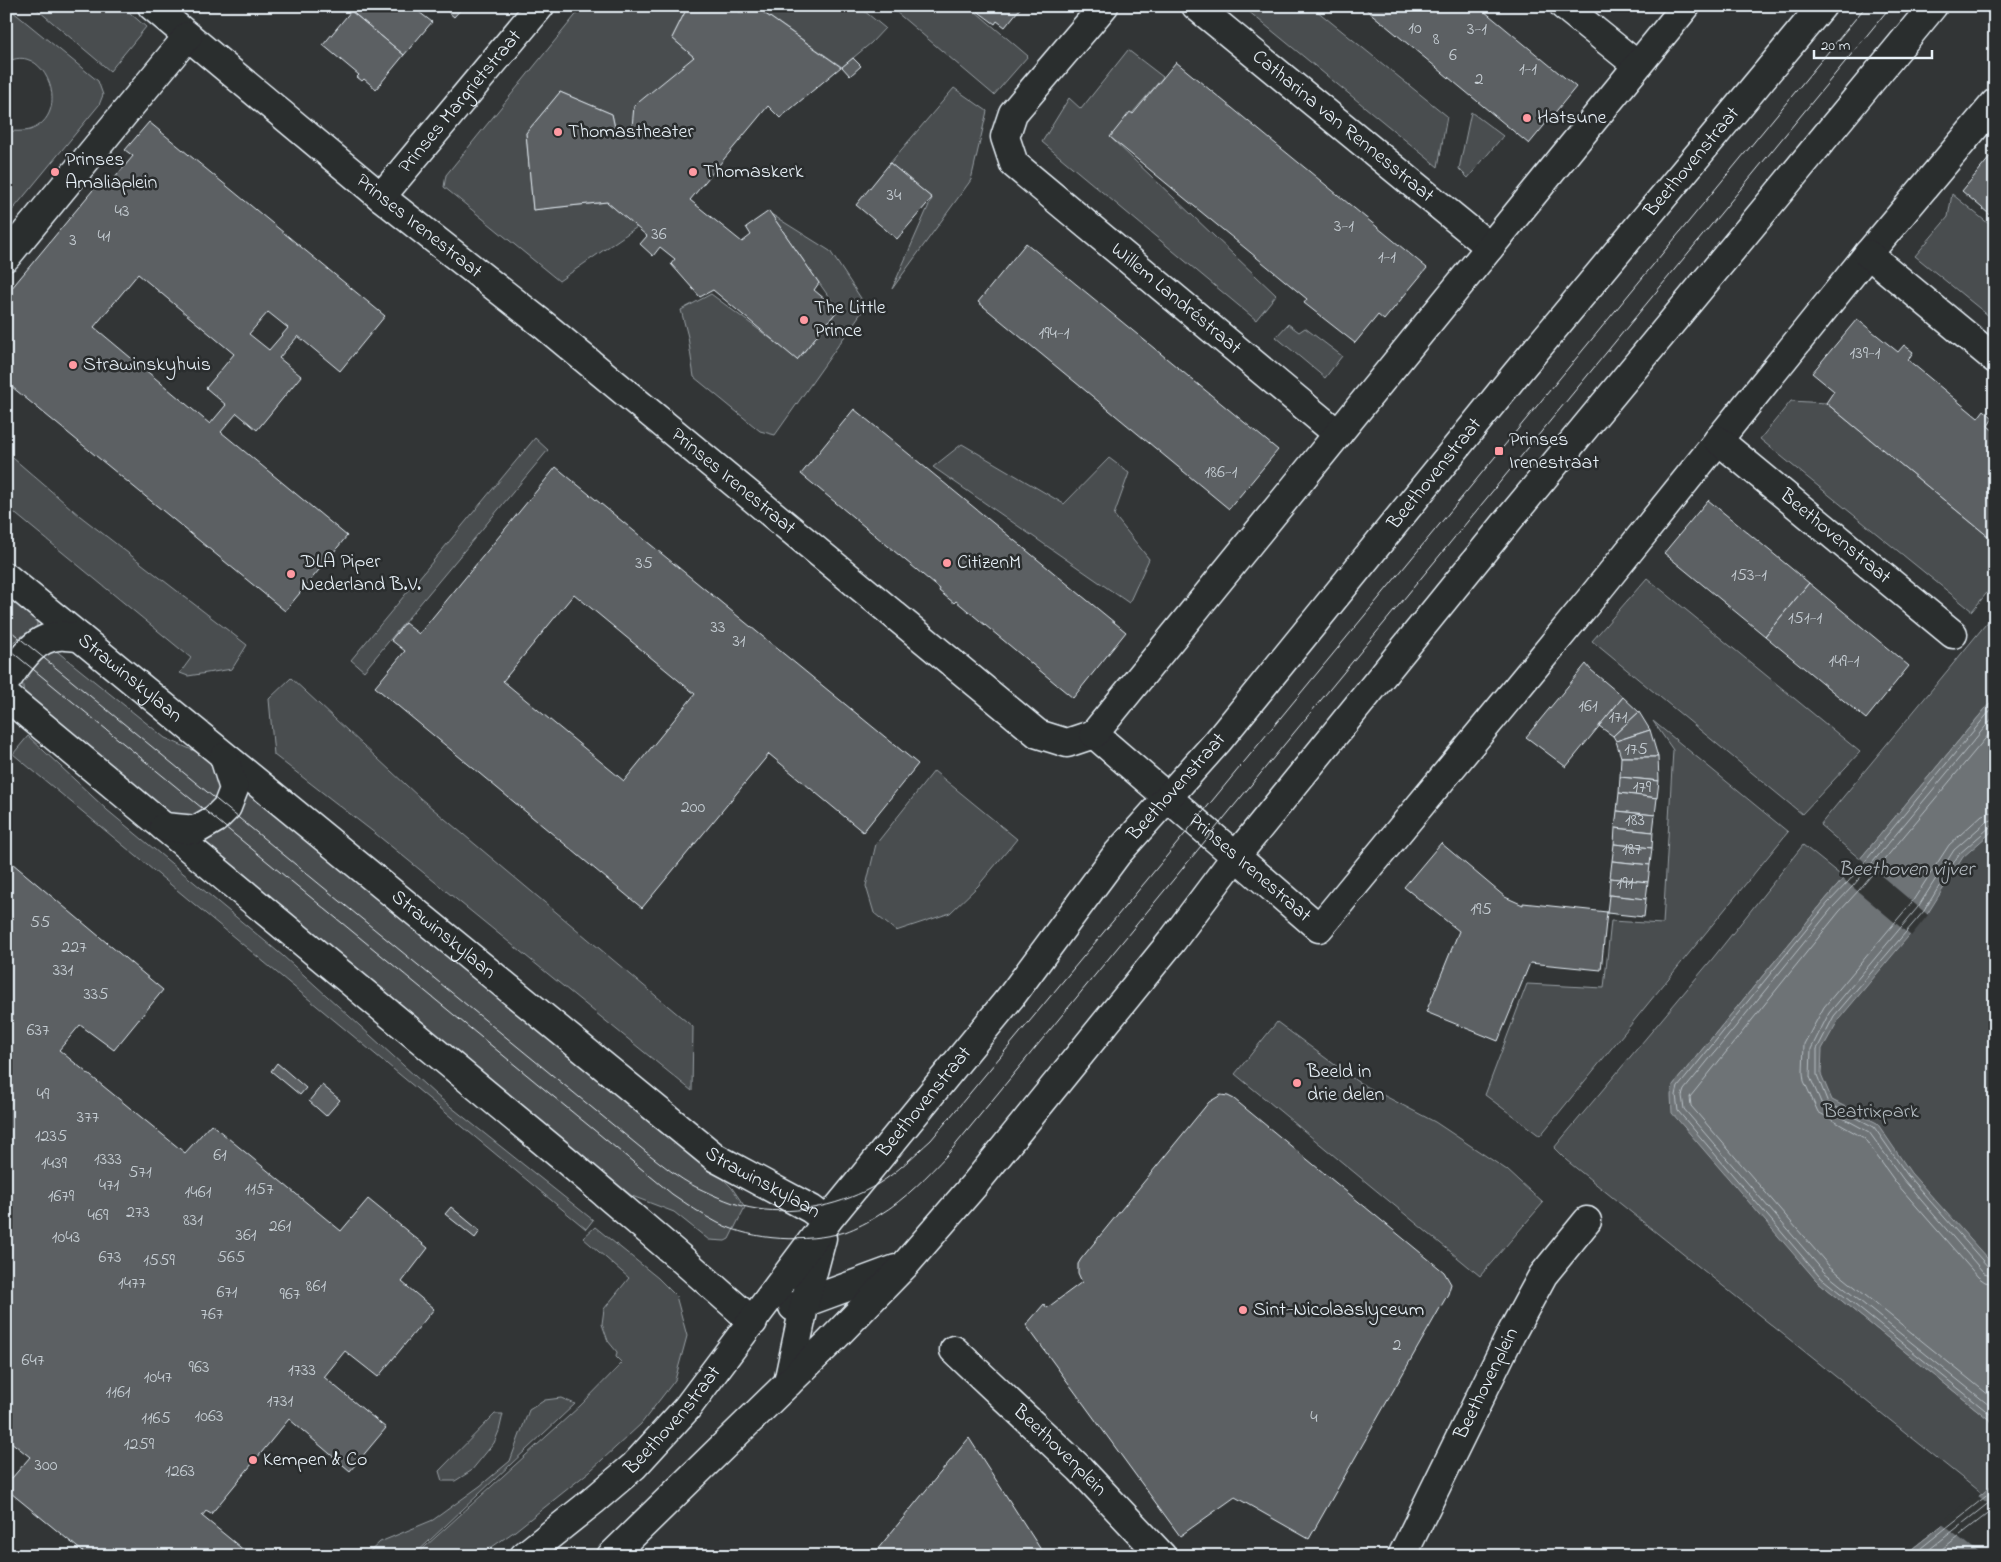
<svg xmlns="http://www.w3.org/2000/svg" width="2001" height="1562" font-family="'Indie Flower',sans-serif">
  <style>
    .green { fill: #494d4f; stroke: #989fa4 }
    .water { fill: #6e7376; stroke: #9fa5aa }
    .pier { fill: #323536 }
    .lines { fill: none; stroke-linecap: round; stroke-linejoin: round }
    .shore { stroke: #b7bfc4; stroke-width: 1 }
    .building { fill: #5c6063; stroke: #e8f1f8; fill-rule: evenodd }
    .street-casing { stroke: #e8f1f8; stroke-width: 31 }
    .secondary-casing { stroke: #e8f1f8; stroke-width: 31 }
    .street { stroke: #2a2d2e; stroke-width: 28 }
    .secondary { stroke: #2a2d2e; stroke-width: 28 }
    .tram { stroke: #e8f1f8; stroke-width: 1 }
    .poi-dot { fill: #ff9aa2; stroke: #2a2d2e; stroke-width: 2 }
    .labels { text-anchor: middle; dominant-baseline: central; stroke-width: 5; stroke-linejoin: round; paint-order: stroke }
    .number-label { font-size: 18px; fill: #c5cdd3 }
    .street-label { font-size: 20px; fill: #e8f1f8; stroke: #2a2d2e }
    .poi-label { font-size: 20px; fill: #e8f1f8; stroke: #2a2d2e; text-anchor: start }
    .park-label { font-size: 20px; fill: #b0b8bd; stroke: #2a2d2e }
    .water-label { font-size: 21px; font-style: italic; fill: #b1b8be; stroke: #2a2d2e }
  </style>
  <rect width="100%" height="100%" fill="#323536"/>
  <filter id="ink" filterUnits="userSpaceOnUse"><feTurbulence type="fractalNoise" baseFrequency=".02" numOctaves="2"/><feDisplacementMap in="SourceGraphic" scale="10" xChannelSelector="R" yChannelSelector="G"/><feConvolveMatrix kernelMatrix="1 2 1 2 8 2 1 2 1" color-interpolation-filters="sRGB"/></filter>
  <g filter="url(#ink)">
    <g class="green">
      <path d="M 6,6 L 98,81 L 103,95 L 99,105 L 6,218 L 6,131 C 13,131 23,132 30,130 C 75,114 43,39 6,63 Z"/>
      <path d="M 33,6 L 122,6 L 146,27 L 110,71 Z"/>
      <path d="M 583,6 L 688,6 L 672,38 L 694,57 L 632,126 L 615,128 L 612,114 L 560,92 L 526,133 L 533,210 L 607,202 L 637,227 L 559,281 L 444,187 L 446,175 Z"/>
      <path d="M 754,6 L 858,6 L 885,28 L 871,43 L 842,67 Z"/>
      <path d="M 889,6 L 969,6 L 1028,56 L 994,95 Z"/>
      <path d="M 1242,6 L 1311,6 L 1447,116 L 1438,167 Z"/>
      <path d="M 1128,50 L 1163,77 L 1111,138 L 1276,295 L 1256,320 L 1042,142 L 1069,98 L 1081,109 Z"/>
      <path d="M 954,88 L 987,111 L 971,180 L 892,289 L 932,198 L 890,163 Z"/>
      <path d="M 1471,112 L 1503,136 L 1468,178 L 1459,169 Z"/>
      <path d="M 1952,194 L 1995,229 L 1995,321 L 1915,256 L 1948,217 Z"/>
      <path d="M 771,214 L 830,251 L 866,306 L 775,435 L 760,431 L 694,377 L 688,337 L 681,310 L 711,294 L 798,359 L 838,310 Z"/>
      <path d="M 1288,324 L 1299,332 L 1305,328 L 1342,356 L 1325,378 L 1276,337 Z"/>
      <path d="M 1791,401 L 1826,403 L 1995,542 L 1995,583 L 1972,611 L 1760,439 Z"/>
      <path d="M 535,438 L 548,450 L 364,671 L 351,660 Z"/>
      <path d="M 962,444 L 1064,504 L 1109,458 L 1129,473 L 1114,515 L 1149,559 L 1129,603 L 933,467 Z"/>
      <path d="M 6,452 L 80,516 L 247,645 L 232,669 L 188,676 L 180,673 L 191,658 L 6,506 Z"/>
      <path d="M 1647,578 L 1860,752 L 1802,814 L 1592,641 Z"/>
      <path d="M 6,592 L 37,619 L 37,626 L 6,647 Z"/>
      <path d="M 1995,613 L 1995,697 L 1860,859 L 1820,825 Z"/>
      <path d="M 54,649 L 165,738 L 206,756 L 712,1167 L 732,1188 L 745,1207 L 729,1239 L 725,1241 L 709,1240 L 674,1212 L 632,1196 L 34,705 L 24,693 L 21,674 Z"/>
      <path d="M 291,678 L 420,798 L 693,1027 L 692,1091 L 376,834 L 274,755 L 269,699 Z"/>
      <path d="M 1653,721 L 1788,832 L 1540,1136 L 1485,1095 L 1527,984 L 1604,988 L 1611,921 L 1663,924 L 1673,750 Z"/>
      <path d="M 28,736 L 107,810 L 283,956 L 436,1095 L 593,1220 L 586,1229 L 13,754 Z"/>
      <path d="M 934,771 L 1017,839 L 978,886 L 950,913 L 896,931 L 874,913 L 866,886 L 876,844 Z"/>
      <path d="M 1995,772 L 1995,1556 L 1903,1556 L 1982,1494 L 1566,1160 L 1554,1148 L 1713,958 L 1803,845 L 1844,878 L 1825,900 L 1673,1085 L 1816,1280 L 1991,1421 L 1707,1113 Z"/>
      <path d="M 1277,1022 L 1358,1082 L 1435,1122 L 1507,1170 L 1543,1203 L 1480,1276 L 1235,1074 Z"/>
      <path d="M 595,1227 L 658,1278 L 676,1296 L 687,1336 L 675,1380 L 641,1424 L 590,1471 L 515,1531 L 479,1556 L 415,1556 L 580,1406 L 622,1363 L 616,1357 L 617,1352 L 608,1341 L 602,1324 L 604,1309 L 629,1278 L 583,1238 Z"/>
      <path d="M 561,1398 L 575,1404 L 413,1556 L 365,1556 L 380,1542 L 433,1520 L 480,1486 L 510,1461 L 529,1410 L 545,1400 Z"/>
      <path d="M 495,1414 L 503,1414 L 499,1431 L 494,1443 L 471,1471 L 455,1481 L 442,1481 L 439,1471 Z"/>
    </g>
    <g class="water">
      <path d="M 1995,697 L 1995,829 L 1963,857 L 1928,913 L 1839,1019 L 1822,1049 L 1821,1074 L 1832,1100 L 1877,1123 L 1911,1173 L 1995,1267 L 1995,1432 L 1992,1422 L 1816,1280 L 1672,1113 L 1671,1095 L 1673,1085 L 1825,900 L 1844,878 Z"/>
      <path d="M 1995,1482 L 1995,1556 L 1903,1556 L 1982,1494 Z"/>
    </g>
    <g class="pier">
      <path d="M 1860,858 L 1928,915 L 1911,936 L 1842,878 Z"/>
      <path d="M 1977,1495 L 1995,1509 L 1995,1556 L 1982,1556 L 1941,1523 Z"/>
    </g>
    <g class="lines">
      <g class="shore">
        <path d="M 1995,705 L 1848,882 L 1828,903 L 1678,1087 L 1676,1095 L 1678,1111 L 1819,1276 L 1995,1418"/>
        <path d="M 1995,715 L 1853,886 L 1833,907 L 1684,1090 L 1682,1096 L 1684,1109 L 1824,1272 L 1995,1410"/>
        <path d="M 1995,727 L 1859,890 L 1839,912 L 1690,1097 L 1691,1106 L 1829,1266 L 1995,1400"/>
        <path d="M 1995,811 L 1982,815 L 1949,845 L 1912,902 L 1824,1007 L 1804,1044 L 1803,1073 L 1804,1081 L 1818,1112 L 1864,1138 L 1897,1184 L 1978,1277 L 1985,1282 L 1995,1284"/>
        <path d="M 1995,819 L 1986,822 L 1954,850 L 1918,907 L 1829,1013 L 1811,1049 L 1810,1077 L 1823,1107 L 1869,1132 L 1903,1179 L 1984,1273 L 1995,1276"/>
        <path d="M 1995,825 L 1990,827 L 1959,854 L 1924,911 L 1834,1016 L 1817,1049 L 1817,1075 L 1828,1103 L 1874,1127 L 1908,1176 L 1989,1268 L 1995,1270"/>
        <path d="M 1911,1556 L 1995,1489"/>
        <path d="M 1921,1556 L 1995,1498"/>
        <path d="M 1933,1556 L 1995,1508"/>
      </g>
    </g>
    <g class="building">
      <path d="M 355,6 L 417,6 L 421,10 L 419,12 L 432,22 L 404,55 L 351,11 Z"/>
      <path d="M 441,6 L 464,6 L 454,17 Z"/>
      <path d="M 688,6 L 736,6 L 741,14 L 754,6 L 841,67 L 780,118 L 768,106 L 690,200 L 742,242 L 751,235 L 746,227 L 769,211 L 819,283 L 814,290 L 838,310 L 797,360 L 713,290 L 700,297 L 671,264 L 675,259 L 660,247 L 653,256 L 640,244 L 647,236 L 607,202 L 533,210 L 526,133 L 560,92 L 612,114 L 615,128 L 632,127 L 634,106 L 694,57 L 672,38 Z"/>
      <path d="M 980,6 L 1022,6 L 1005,27 L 997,21 L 995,24 L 980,13 L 977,10 Z"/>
      <path d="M 1362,6 L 1478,6 L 1576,87 L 1529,144 Z"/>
      <path d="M 351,11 L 404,55 L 376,89 L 364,79 L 362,81 L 357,77 L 359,75 L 323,45 Z"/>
      <path d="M 853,58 L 861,66 L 850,76 L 842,67 Z"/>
      <path d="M 1176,62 L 1427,268 L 1384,320 L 1378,315 L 1355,343 L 1304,303 L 1307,299 L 1110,137 L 1130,112 L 1133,114 Z"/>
      <path d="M 149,122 L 385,316 L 340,371 L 298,336 L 279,358 L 301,376 L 257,430 L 237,413 L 221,432 L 347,536 L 285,611 L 6,382 L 6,295 L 102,179 L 109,185 L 133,156 L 125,150 ZM 138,274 L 234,354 L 206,388 L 226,405 L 210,424 L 94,327 ZM 268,312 L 288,328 L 269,350 L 249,334 Z"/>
      <path d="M 1995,151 L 1995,219 L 1962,191 Z"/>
      <path d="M 890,163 L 932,198 L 897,239 L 856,205 Z"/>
      <path d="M 1026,243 L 1278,450 L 1229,509 L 978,302 Z"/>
      <path d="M 1857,319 L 1898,352 L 1904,345 L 1913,352 L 1908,360 L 1978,418 L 1984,410 L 1993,418 L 1988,426 L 1995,432 L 1995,542 L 1826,403 L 1834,391 L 1812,373 Z"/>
      <path d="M 854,409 L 1126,632 L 1073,698 L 956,601 L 954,603 L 939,591 L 940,589 L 801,474 Z"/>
      <path d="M 556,467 L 918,764 L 863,832 L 769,754 L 642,908 L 375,687 L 405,651 L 391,640 L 405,623 L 419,634 ZM 574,594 L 695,694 L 624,781 L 503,681 Z"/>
      <path d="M 1708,500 L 1809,583 L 1765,636 L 1664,553 Z"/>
      <path d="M 1809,583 L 1909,666 L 1866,719 L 1765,636 Z"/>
      <path d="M 1586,664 L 1591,670 L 1623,697 L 1566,767 L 1526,737 Z"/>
      <path d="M 1623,697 L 1639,712 L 1613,736 L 1599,726 Z"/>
      <path d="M 1639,712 L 1650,730 L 1616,741 L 1613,736 Z"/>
      <path d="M 1650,730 L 1658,757 L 1621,757 L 1616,741 Z"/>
      <path d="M 1621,757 L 1658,757 L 1659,781 L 1620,777 Z"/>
      <path d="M 1620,777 L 1659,781 L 1657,798 L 1619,793 Z"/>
      <path d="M 1619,793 L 1657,798 L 1655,815 L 1617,811 Z"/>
      <path d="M 1617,811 L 1655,815 L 1653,832 L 1615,828 Z"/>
      <path d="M 1615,828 L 1653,832 L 1652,848 L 1614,844 Z"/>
      <path d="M 1441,843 L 1505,897 L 1523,905 L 1523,903 L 1607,912 L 1601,970 L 1530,963 L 1498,1041 L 1426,1012 L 1459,931 L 1404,887 Z"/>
      <path d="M 1614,844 L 1652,848 L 1650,865 L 1612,861 Z"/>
      <path d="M 6,858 L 163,990 L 114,1050 L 80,1025 L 59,1050 L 185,1153 L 211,1124 L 341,1231 L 368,1199 L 428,1248 L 402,1282 L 434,1309 L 378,1377 L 345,1351 L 324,1377 L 386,1428 L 350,1471 L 289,1419 L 211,1514 L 206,1511 L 202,1516 L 251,1556 L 88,1556 L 6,1489 L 6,1485 L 30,1457 L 6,1438 Z"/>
      <path d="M 1612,861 L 1650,865 L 1648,882 L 1610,878 Z"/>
      <path d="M 1610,878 L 1648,882 L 1646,899 L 1609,895 Z"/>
      <path d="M 1609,895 L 1646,899 L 1644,917 L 1607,913 Z"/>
      <path d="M 277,1063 L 306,1088 L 300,1095 L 271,1071 Z"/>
      <path d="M 322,1085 L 340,1100 L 326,1116 L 309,1101 Z"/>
      <path d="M 1221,1095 L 1228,1096 L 1234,1099 L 1444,1272 L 1451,1284 L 1448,1294 L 1309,1539 L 1235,1497 L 1180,1536 L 1026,1325 L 1044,1304 L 1047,1308 L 1082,1282 L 1078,1273 L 1078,1264 L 1081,1259 L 1209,1102 Z"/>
      <path d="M 451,1207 L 480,1231 L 475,1238 L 445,1214 Z"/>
      <path d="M 969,1438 L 1045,1556 L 872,1556 L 931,1484 Z"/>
    </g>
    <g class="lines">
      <defs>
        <g id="street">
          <path id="s1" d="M 152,6 L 381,197 L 545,326 L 1038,734 L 1067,743 L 1094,734 L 1319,928 L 1593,596 L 1868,254 L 1995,103"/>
          <path id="s2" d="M 1104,6 L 1013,113 L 1005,137 L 1014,164 L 1338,434"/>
          <path id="s3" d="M 1196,6 L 1490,247"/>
          <path d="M 1564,6 L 1637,65"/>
          <path id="s4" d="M 381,197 L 540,6"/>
          <path d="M 1868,254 L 1995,359"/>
          <path d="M 6,257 L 188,36"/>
          <path id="s5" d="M 1718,440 L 1953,634"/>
          <path d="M 1094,734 L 1686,6"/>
          <path id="s6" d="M 954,1350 L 1080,1469 L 1162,1556"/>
          <path id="s7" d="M 1402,1556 L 1511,1334 L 1543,1275 L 1587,1221"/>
        </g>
        <g id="secondary">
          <path id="s8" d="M 6,577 L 716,1158 L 811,1209 L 827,1221"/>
          <path d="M 6,681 C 19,663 34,637 59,636 C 65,635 72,637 79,637"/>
          <path d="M 6,696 L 567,1161 L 684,1261 L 753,1322"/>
          <path d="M 164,827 L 196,830 L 215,819 L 227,807 L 234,789 L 224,757"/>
          <path d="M 793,1307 L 896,1269"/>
          <path d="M 788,1383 L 805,1302 L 822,1238"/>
          <path id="s9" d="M 524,1556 L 593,1501 L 634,1466 L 687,1408 L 827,1221 L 1013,994 L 1117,854 L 1218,741 L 1515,375 L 1822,6"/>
          <path d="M 611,1556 L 828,1344 L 904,1266 L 975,1184 L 1172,941 L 1236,856 L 1506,523 L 1933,6"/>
        </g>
      </defs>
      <use href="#street" class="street-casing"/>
      <use href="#secondary" class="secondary-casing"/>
      <use href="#street" class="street"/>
      <use href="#secondary" class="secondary"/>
      <g class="tram">
        <path d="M 6,627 L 646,1152 C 662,1164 678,1178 696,1187 C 715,1196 736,1206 757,1209 C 798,1215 843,1205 878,1184 C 898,1172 914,1155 931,1140 L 1147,880 L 1866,6"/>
        <path d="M 6,647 L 672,1194 C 687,1204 702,1215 718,1223 C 754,1241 806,1243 845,1232 C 856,1228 870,1221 879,1215 C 906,1199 927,1176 948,1154 L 1891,6"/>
      </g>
    </g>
  </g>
  <g class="poi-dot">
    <circle cx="1527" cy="118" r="5"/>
    <circle cx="558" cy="132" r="5"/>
    <circle cx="55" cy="172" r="5"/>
    <circle cx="693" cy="172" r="5"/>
    <circle cx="804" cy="320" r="5"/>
    <circle cx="73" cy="365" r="5"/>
    <rect x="1494" y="446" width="10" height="10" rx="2.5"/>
    <circle cx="947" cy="563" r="5"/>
    <circle cx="291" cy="574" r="5"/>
    <circle cx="1297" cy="1083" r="5"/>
    <circle cx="1243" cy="1310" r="5"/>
    <circle cx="253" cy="1460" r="5"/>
  </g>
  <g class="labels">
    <g class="number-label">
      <text x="1415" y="29">10</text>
      <text x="1477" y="30">3-1</text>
      <text x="1436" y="40">8</text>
      <text x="1453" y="56">6</text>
      <text x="1528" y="70">1-1</text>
      <text x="1479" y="80">2</text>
      <text x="894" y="196">34</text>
      <text x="122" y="212">43</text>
      <text x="1344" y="227">3-1</text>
      <text x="659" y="235">36</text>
      <text x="104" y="237">41</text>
      <text x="73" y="241">3</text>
      <text x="1387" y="258">1-1</text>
      <text x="1054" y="334">194-1</text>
      <text x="1865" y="354">139-1</text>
      <text x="1221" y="473">186-1</text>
      <text x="644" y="564">35</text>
      <text x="1749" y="576">153-1</text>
      <text x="1805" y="619">151-1</text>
      <text x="718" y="628">33</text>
      <text x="739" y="642">31</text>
      <text x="1844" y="662">149-1</text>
      <text x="1588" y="707">161</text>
      <text x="1618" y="718">171</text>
      <text x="1636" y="750">175</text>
      <text x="1642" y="788">179</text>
      <text x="693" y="808">200</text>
      <text x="1635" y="821">183</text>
      <text x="1632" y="850">187</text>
      <text x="1625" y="884">191</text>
      <text x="1481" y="910">195</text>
      <text x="40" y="923">55</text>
      <text x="74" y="948">227</text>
      <text x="63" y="971">331</text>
      <text x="96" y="995">335</text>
      <text x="38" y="1031">637</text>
      <text x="43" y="1095">49</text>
      <text x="88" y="1118">377</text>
      <text x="51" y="1137">1235</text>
      <text x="220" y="1156">61</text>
      <text x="108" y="1160">1333</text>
      <text x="54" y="1164">1439</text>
      <text x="140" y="1173">571</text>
      <text x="109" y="1186">471</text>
      <text x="259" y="1190">1157</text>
      <text x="198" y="1193">1461</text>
      <text x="61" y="1197">1679</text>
      <text x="138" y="1213">273</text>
      <text x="98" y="1216">469</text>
      <text x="193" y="1221">831</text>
      <text x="280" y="1227">261</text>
      <text x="246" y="1236">361</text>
      <text x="66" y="1238">1043</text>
      <text x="110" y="1258">673</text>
      <text x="231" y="1258">565</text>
      <text x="159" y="1261">1559</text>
      <text x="132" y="1284">1477</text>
      <text x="316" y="1287">861</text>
      <text x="227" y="1293">671</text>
      <text x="290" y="1295">967</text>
      <text x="212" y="1315">767</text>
      <text x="1397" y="1346">2</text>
      <text x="33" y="1361">647</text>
      <text x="199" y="1368">963</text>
      <text x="302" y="1371">1733</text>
      <text x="158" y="1378">1047</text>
      <text x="118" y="1393">1161</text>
      <text x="280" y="1402">1731</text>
      <text x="209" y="1417">1063</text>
      <text x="1314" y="1418">4</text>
      <text x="156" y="1419">1165</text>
      <text x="139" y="1445">1259</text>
      <text x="46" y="1466">300</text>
      <text x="180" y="1472">1263</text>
    </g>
    <g class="street-label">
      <text stroke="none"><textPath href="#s4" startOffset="124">Prinses Margrietstraat</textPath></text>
      <text stroke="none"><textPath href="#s3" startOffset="190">Catharina van Rennesstraat</textPath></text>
      <text stroke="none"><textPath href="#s9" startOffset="1822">Beethovenstraat</textPath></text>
      <text stroke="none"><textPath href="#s1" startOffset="346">Prinses Irenestraat</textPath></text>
      <text stroke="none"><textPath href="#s2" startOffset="405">Willem Landréstraat</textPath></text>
      <text stroke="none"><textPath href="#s9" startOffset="1418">Beethovenstraat</textPath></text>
      <text stroke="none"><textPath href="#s1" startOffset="751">Prinses Irenestraat</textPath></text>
      <text stroke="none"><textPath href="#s5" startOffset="152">Beethovenstraat</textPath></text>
      <text stroke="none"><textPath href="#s8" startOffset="160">Strawinskylaan</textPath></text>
      <text stroke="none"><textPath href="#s9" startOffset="1012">Beethovenstraat</textPath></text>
      <text stroke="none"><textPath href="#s1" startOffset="1411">Prinses Irenestraat</textPath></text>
      <text stroke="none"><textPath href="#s8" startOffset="565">Strawinskylaan</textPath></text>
      <text stroke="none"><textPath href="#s9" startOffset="608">Beethovenstraat</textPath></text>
      <text stroke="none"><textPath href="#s8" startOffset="970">Strawinskylaan</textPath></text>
      <text stroke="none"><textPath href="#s7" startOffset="192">Beethovenplein</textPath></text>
      <text stroke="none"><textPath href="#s9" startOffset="202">Beethovenstraat</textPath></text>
      <text stroke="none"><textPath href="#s6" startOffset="146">Beethovenplein</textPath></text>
    </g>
    <g class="poi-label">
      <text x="1537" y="118">Hatsune</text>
      <text x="568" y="132">Thomastheater</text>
      <text x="65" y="160">Prinses<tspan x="65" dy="23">Amaliaplein</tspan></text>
      <text x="703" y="172">Thomaskerk</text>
      <text x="814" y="308">The Little<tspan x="814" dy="23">Prince</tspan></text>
      <text x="83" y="365">Strawinskyhuis</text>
      <text x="1509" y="440">Prinses<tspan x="1509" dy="23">Irenestraat</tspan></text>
      <text x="301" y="562">DLA Piper<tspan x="301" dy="23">Nederland B.V.</tspan></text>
      <text x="957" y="563">CitizenM</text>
      <text x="1307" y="1072">Beeld in<tspan x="1307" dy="23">drie delen</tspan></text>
      <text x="1253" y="1310">Sint-Nicolaaslyceum</text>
      <text x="263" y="1460">Kempen &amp; Co</text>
    </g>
    <g class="park-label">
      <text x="1871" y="1112">Beatrixpark</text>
    </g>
    <g class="water-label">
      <text x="1906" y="870">Beethoven vijver</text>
    </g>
  </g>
  <rect width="2001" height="1562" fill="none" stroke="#2a2d2e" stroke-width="25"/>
  <rect x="12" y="12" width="1976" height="1537" fill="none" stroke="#e8f1f8" stroke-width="2" filter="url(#ink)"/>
  <path d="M1814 50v8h118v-8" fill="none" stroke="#e8f1f8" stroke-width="2.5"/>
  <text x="1821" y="50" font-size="15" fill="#e8f1f8" stroke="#2a2d2e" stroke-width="4" paint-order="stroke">20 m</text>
</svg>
